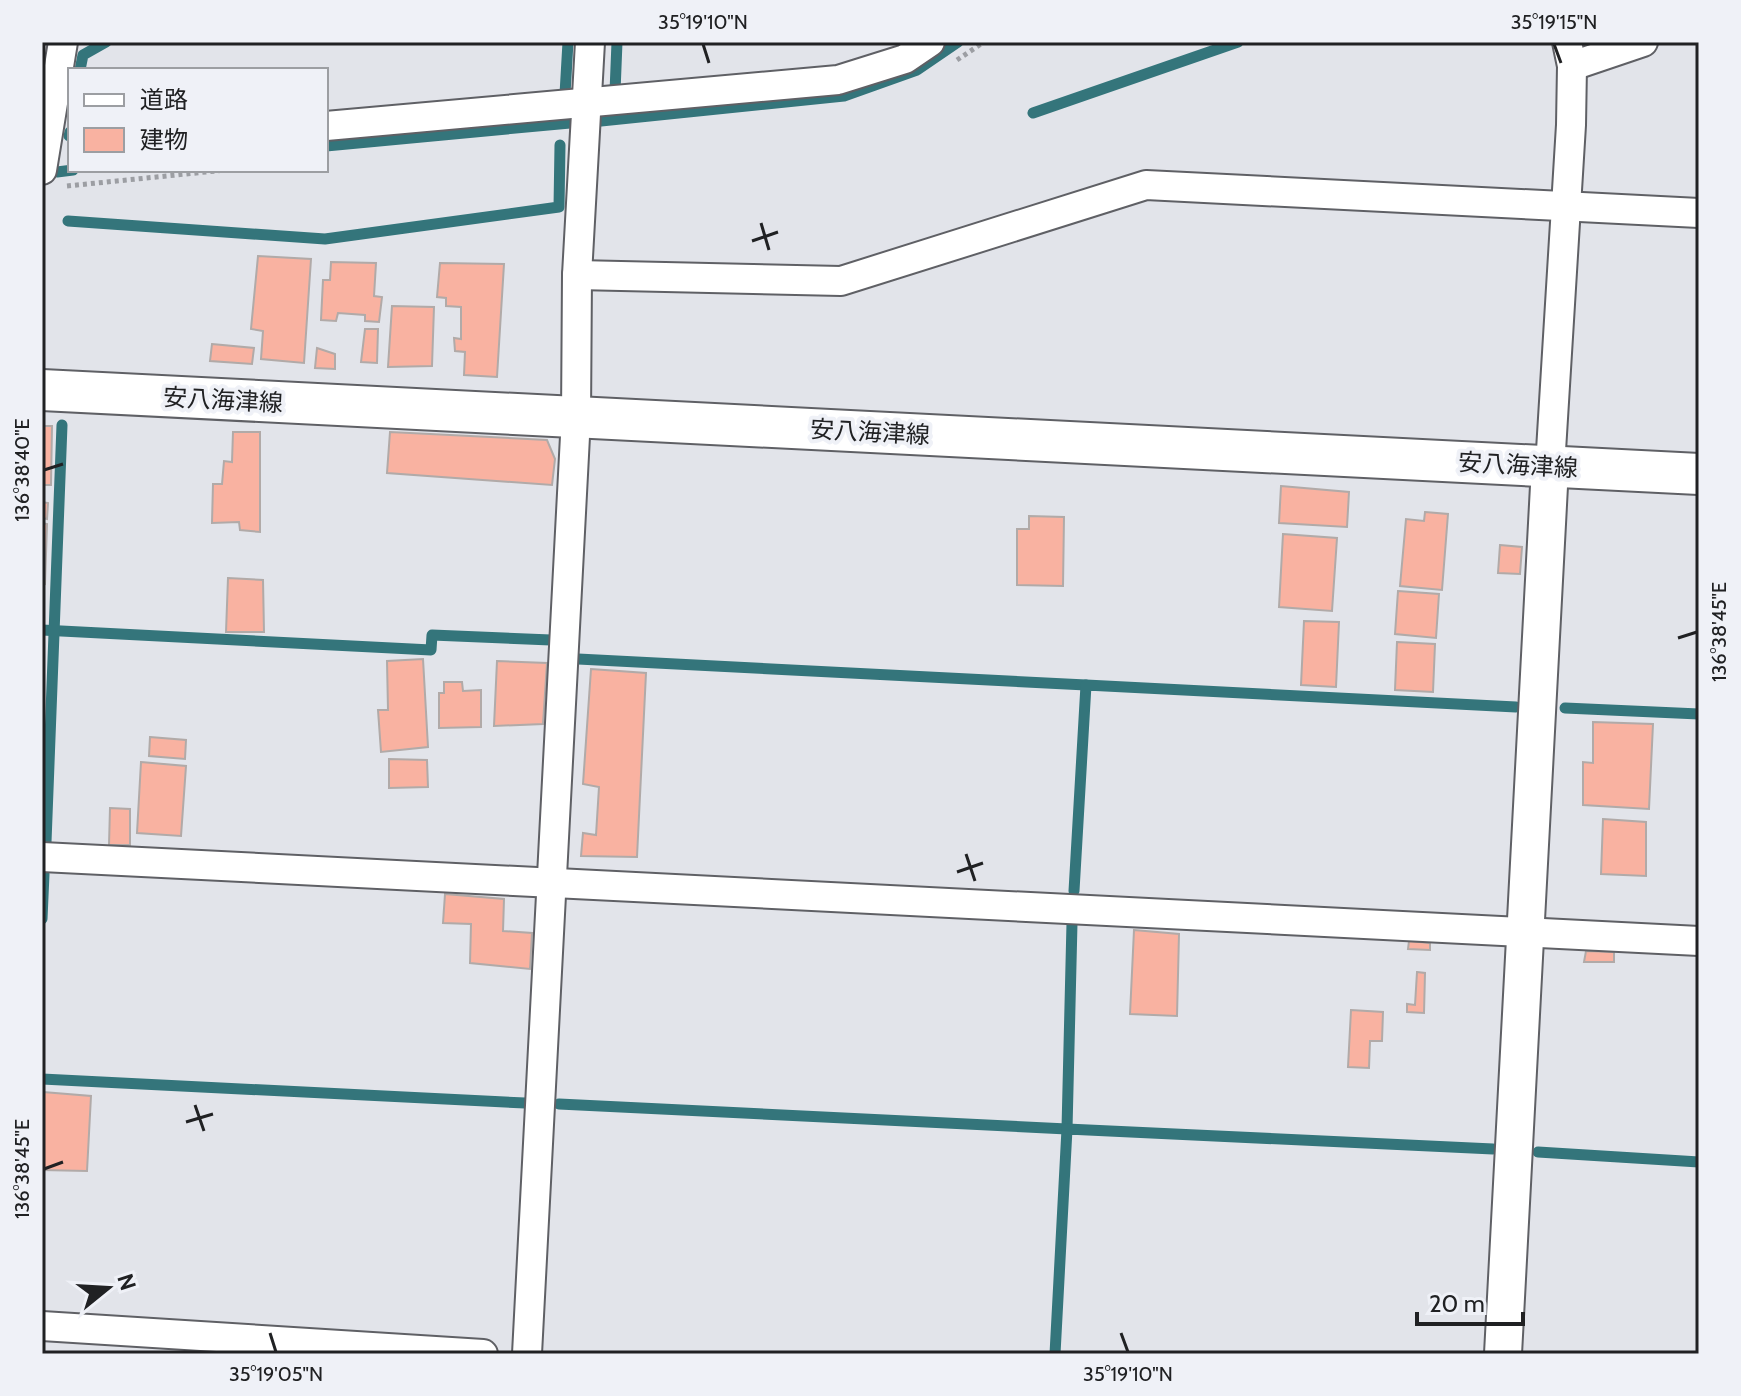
<svg xmlns="http://www.w3.org/2000/svg" width="1741" height="1396" font-family="Cabin,'Noto Sans JP',sans-serif">
  <style>
    .lines { fill: none; stroke-linecap: round; stroke-linejoin: round }
    .stream { stroke: #34757b; stroke-width: 11 }
    .building { fill: #f9b2a1; stroke: #b1aaa8; stroke-width: 2 }
    .minor-casing { stroke: #5f6065; stroke-width: 32 }
    .tertiary-casing { stroke: #5f6065; stroke-width: 40 }
    .secondary-casing { stroke: #5f6065; stroke-width: 44 }
    .path { stroke: #9c9ea3; stroke-width: 5; stroke-dasharray: 4 4; stroke-linecap: butt }
    .minor { stroke: #fff; stroke-width: 28 }
    .tertiary { stroke: #fff; stroke-width: 36 }
    .secondary { stroke: #fff; stroke-width: 40 }
    .ticks { fill: none; stroke: #202123; stroke-width: 3 }
    .labels { text-anchor: middle; dominant-baseline: central; stroke-width: 8; stroke-linejoin: round; paint-order: stroke }
    .street-label { font-size: 24px; fill: #202123; stroke: #eff1f7 }
    .neatline { fill: none; stroke: #202123; stroke-width: 3 }
    .ticks-label { font-size: 20px; text-anchor: middle; fill: #202123 }
  </style>
  <rect width="100%" height="100%" fill="#e2e4ea"/>
  <g class="lines">
    <g class="stream">
      <path d="M 80,70 L 83,55 L 106,42"/>
      <path d="M 615,92 L 617,42"/>
      <path d="M 565,94 L 568,42"/>
      <path d="M 1033,113 L 1238,42"/>
      <path d="M 601,121 L 844,96 L 917,70 L 958,42"/>
      <path d="M 69,136 L 70,132"/>
      <path d="M 326,146 L 570,123"/>
      <path d="M 57,172 L 73,170"/>
      <path d="M 68,221 L 325,239 L 559,207 L 560,145"/>
      <path d="M 42,630 L 431,650 L 432,635 L 551,640"/>
      <path d="M 578,659 L 1086,685"/>
      <path d="M 1565,708 L 1699,714"/>
      <path d="M 46,842 L 62,425"/>
      <path d="M 1074,891 L 1086,685 L 1516,707"/>
      <path d="M 42,919 L 44,874"/>
      <path d="M 42,1079 L 525,1103"/>
      <path d="M 559,1104 L 1067,1129 L 1072,923"/>
      <path d="M 1538,1152 L 1699,1162"/>
      <path d="M 1055,1354 L 1067,1129 L 1493,1149"/>
    </g>
  </g>
  <g class="building">
    <path d="M 258,256 L 311,259 L 304,363 L 261,359 L 263,331 L 251,329 Z"/>
    <path d="M 331,262 L 376,263 L 374,296 L 382,297 L 379,322 L 365,321 L 365,315 L 338,313 L 336,321 L 321,320 L 323,280 L 330,280 Z"/>
    <path d="M 440,263 L 504,264 L 497,377 L 464,375 L 465,352 L 455,351 L 454,338 L 461,339 L 461,307 L 446,306 L 446,298 L 437,297 Z"/>
    <path d="M 392,306 L 434,307 L 432,366 L 388,367 Z"/>
    <path d="M 365,329 L 378,329 L 377,363 L 361,362 Z"/>
    <path d="M 212,344 L 254,348 L 252,364 L 210,361 Z"/>
    <path d="M 317,348 L 335,354 L 335,369 L 315,368 Z"/>
    <path d="M 42,426 L 52,426 L 51,485 L 42,485 Z"/>
    <path d="M 233,432 L 260,432 L 260,532 L 240,530 L 239,522 L 212,523 L 213,484 L 222,484 L 224,461 L 232,462 Z"/>
    <path d="M 390,432 L 547,440 L 555,459 L 552,485 L 387,473 Z"/>
    <path d="M 1281,486 L 1349,492 L 1347,527 L 1279,523 Z"/>
    <path d="M 42,502 L 48,503 L 47,519 L 42,518 Z"/>
    <path d="M 1425,512 L 1448,514 L 1442,590 L 1400,586 L 1406,519 L 1424,521 Z"/>
    <path d="M 1029,516 L 1064,517 L 1063,586 L 1017,585 L 1017,529 L 1029,529 Z"/>
    <path d="M 42,523 L 47,524 L 45,584 L 42,583 Z"/>
    <path d="M 1283,534 L 1337,538 L 1332,611 L 1279,607 Z"/>
    <path d="M 1500,545 L 1522,547 L 1520,574 L 1498,573 Z"/>
    <path d="M 228,578 L 263,580 L 264,632 L 226,632 Z"/>
    <path d="M 1398,591 L 1439,594 L 1436,638 L 1395,634 Z"/>
    <path d="M 1304,621 L 1339,622 L 1336,687 L 1301,685 Z"/>
    <path d="M 1397,642 L 1435,644 L 1433,692 L 1395,690 Z"/>
    <path d="M 423,659 L 428,747 L 381,752 L 378,710 L 388,710 L 387,661 Z"/>
    <path d="M 497,661 L 547,663 L 543,724 L 494,726 Z"/>
    <path d="M 591,669 L 646,673 L 637,857 L 581,856 L 583,833 L 596,835 L 599,787 L 583,784 Z"/>
    <path d="M 444,682 L 462,682 L 463,691 L 481,690 L 481,727 L 439,728 L 439,693 L 444,693 Z"/>
    <path d="M 1593,722 L 1653,724 L 1649,809 L 1583,805 L 1583,762 L 1593,763 Z"/>
    <path d="M 150,737 L 186,740 L 185,759 L 149,756 Z"/>
    <path d="M 389,759 L 427,760 L 428,787 L 389,788 Z"/>
    <path d="M 141,762 L 186,766 L 181,836 L 137,833 Z"/>
    <path d="M 110,808 L 130,809 L 130,845 L 109,845 Z"/>
    <path d="M 1603,819 L 1646,822 L 1646,876 L 1601,874 Z"/>
    <path d="M 445,894 L 504,899 L 503,931 L 532,933 L 530,969 L 470,963 L 471,924 L 443,923 Z"/>
    <path d="M 1134,930 L 1179,934 L 1177,1016 L 1130,1014 Z"/>
    <path d="M 1409,941 L 1430,943 L 1430,950 L 1408,949 Z"/>
    <path d="M 1586,951 L 1614,952 L 1614,962 L 1584,962 Z"/>
    <path d="M 1417,972 L 1425,973 L 1424,1013 L 1407,1012 L 1407,1004 L 1415,1005 Z"/>
    <path d="M 1351,1010 L 1383,1012 L 1382,1041 L 1370,1041 L 1369,1068 L 1348,1067 Z"/>
    <path d="M 43,1092 L 91,1096 L 87,1171 L 42,1170 Z"/>
  </g>
  <g class="lines">
    <defs>
      <g id="minor">
        <path d="M 1572,66 L 1643,42"/>
        <path d="M 326,126 L 838,80 L 905,59 L 930,42"/>
        <path d="M 42,170 L 63,42"/>
        <path d="M 577,275 L 841,281 L 1146,185 L 1699,213"/>
        <path d="M 1550,467 L 1571,125 L 1572,66 L 1567,42"/>
        <path d="M 42,857 L 1699,941"/>
        <path d="M 42,1326 L 483,1354"/>
        <path d="M 527,1354 L 576,417 L 577,275 L 590,42"/>
      </g>
      <path id="tertiary" d="M 1503,1354 L 1550,467"/>
      <path id="secondary" d="M 42,390 L 1699,474"/>
    </defs>
    <use href="#minor" class="minor-casing"/>
    <use href="#tertiary" class="tertiary-casing"/>
    <use href="#secondary" class="secondary-casing"/>
    <g class="path">
      <path d="M 957,60 L 984,42"/>
      <path d="M 67,186 L 226,170"/>
    </g>
    <use href="#minor" class="minor"/>
    <use href="#tertiary" class="tertiary"/>
    <use href="#secondary" class="secondary"/>
  </g>
  <path class="ticks" d="M 703,44 L 709,63M 1554,44 L 1561,63M 761,223 L 769,250M 752,241 L 778,232M 44,470 L 63,464M 1678,638 L 1697,632M 966,854 L 975,881M 957,872 L 983,863M 195,1105 L 204,1131M 186,1122 L 213,1114M 44,1169 L 63,1162M 270,1333 L 276,1352M 1121,1333 L 1128,1352"/>
  <g class="labels">
    <g class="street-label">
      <text transform="translate(223 400) rotate(3)">安八海津線</text>
      <text transform="translate(870 432) rotate(3)">安八海津線</text>
      <text transform="translate(1518 465) rotate(3)">安八海津線</text>
    </g>
  </g>
  <rect width="1741" height="1396" fill="none" stroke="#eff1f7" stroke-width="88"/>
  <rect x="68" y="68" width="260" height="104" fill="#eff1f7" stroke="#9c9ea2" stroke-width="2"/>
  <rect x="84" y="94" width="40" height="12" fill="#ffffff" stroke="#9c9ea2" stroke-width="2"/>
  <text x="140" y="108" font-size="24" fill="#202123">道路</text>
  <rect x="84" y="128" width="40" height="24" fill="#f9b2a1" stroke="#9c9ea2" stroke-width="2"/>
  <text x="140" y="148" font-size="24" fill="#202123">建物</text>
  <g transform="translate(108 1288) rotate(72)" stroke="#eff1f7" stroke-width="6" paint-order="stroke">
  <path d="M0-6L14 30L0 20L-14 30Z" fill="#202123"/>
  <text y="-12" font-size="22" font-weight="bold" text-anchor="middle" fill="#202123">N</text>
  </g>
  <path d="M1417 1312v12h106v-12" fill="none" stroke="#202123" stroke-width="4"/>
  <text x="1429" y="1312" font-size="24" fill="#202123" stroke="#eff1f7" stroke-width="6" paint-order="stroke">20 m</text>
  <rect x="44" y="44" width="1653" height="1308" class="neatline"/>
  <g class="ticks-label">
    <text x="703" y="29">35°19'10"N</text>
    <text x="1554" y="29">35°19'15"N</text>
    <text transform="translate(22 470) rotate(-90)" y="7">136°38'40"E</text>
    <text transform="translate(1719 632) rotate(-90)" y="7">136°38'45"E</text>
    <text transform="translate(22 1169) rotate(-90)" y="7">136°38'45"E</text>
    <text x="276" y="1381">35°19'05"N</text>
    <text x="1128" y="1381">35°19'10"N</text>
  </g>
</svg>
